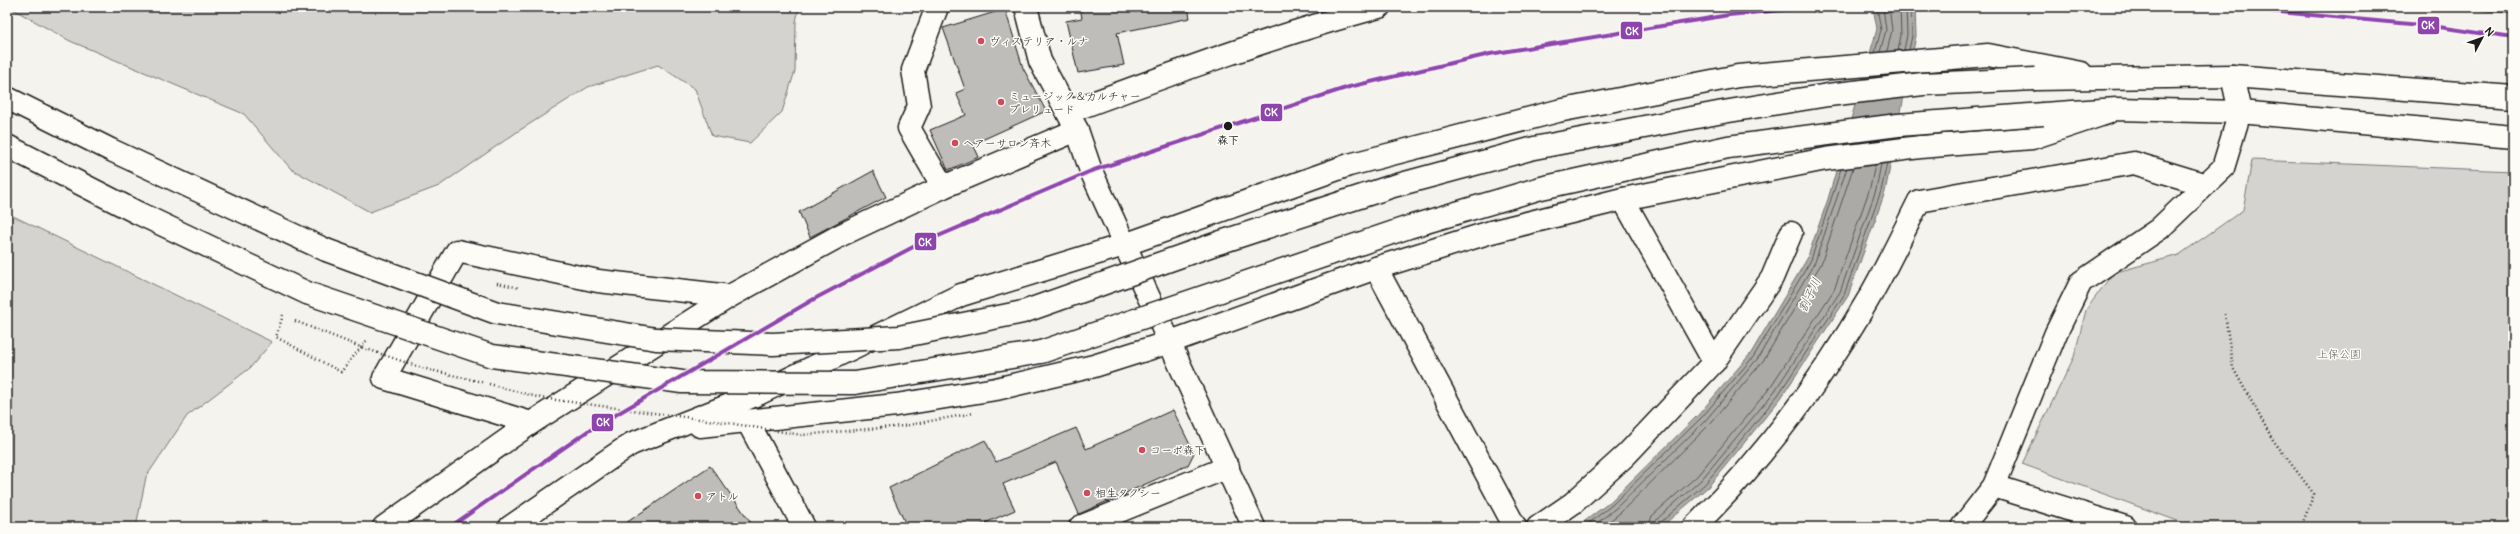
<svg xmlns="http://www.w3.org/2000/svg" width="2520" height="534" font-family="Pangolin,'Klee One',sans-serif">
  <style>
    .green { fill: #d4d3cf; stroke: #787876 }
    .water { fill: #abaaa6; stroke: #72716f }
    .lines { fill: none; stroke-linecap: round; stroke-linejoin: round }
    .shore { stroke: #555553; stroke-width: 1 }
    .building { fill: #bebdba; stroke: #1c1c1c }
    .street-casing { stroke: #1c1c1c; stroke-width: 25 }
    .secondary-casing { stroke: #1c1c1c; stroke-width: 25 }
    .path { stroke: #1c1c1c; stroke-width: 2.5; stroke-dasharray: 1 3; stroke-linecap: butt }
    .street { stroke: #fdfcf7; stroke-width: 22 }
    .secondary { stroke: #fdfcf7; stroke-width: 22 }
    .secondary-bridge-casing { stroke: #1c1c1c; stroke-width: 25; stroke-linecap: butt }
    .path-bridge { stroke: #1c1c1c; stroke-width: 2.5; stroke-dasharray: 1 3; stroke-linecap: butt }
    .secondary-bridge { stroke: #fdfcf7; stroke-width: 22 }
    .rail-1-casing { stroke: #fdfcf7; stroke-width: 7 }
    .rail-1 { stroke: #8e44ad; stroke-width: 4 }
    .poi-dot { fill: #d1495b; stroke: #fdfcf7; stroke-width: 1.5 }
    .stop-dot { fill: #1c1c1c; stroke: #fdfcf7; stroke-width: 1.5 }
    .labels { text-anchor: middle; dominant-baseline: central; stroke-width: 3; stroke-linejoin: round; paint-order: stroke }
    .poi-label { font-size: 11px; fill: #1c1c1c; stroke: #fdfcf7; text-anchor: start }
    .stop-label { font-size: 11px; font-weight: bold; fill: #1c1c1c; stroke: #fdfcf7 }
    .park-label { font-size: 11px; fill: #5c5c5b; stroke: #fdfcf7 }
    .water-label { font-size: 12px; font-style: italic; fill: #5c5c5a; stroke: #fdfcf7 }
    .line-badge { stroke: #fdfcf7; stroke-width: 1.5 }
    .badge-label { font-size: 11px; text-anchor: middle; font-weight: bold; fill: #fff }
  </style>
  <rect width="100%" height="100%" fill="#f4f3ee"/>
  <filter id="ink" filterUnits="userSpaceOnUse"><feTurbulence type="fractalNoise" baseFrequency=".025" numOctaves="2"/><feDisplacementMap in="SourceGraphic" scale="8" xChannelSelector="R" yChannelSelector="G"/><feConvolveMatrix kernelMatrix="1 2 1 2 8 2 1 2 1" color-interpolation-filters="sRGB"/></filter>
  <g filter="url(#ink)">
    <g class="green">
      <path d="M 9,7 L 799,7 L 796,22 L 795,71 L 782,112 L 750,143 L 712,136 L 695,89 L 658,65 L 588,87 L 517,132 L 439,186 L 370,212 L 291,169 L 244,114 L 70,41 Z"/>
      <path d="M 2452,7 L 2513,7 L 2513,14 Z"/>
      <path d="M 2252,160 L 2513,171 L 2513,527 L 2194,527 L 2022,464 L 2074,357 L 2086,310 L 2113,273 L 2179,255 L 2243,210 Z"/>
      <path d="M 7,213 L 272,342 L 250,368 L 187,416 L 146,477 L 136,527 L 7,527 Z"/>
    </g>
    <path class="water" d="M 1873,7 L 1915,7 L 1916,36 L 1885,192 L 1848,296 L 1781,398 L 1708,487 L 1661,527 L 1577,527 L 1610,502 L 1699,414 L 1751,353 L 1807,259 L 1828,199 L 1877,29 Z"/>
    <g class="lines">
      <g class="shore">
        <path d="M 1904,50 L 1907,35 L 1906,7"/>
        <path d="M 1909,50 L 1912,36 L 1911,7"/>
        <path d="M 1887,51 L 1892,30 L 1889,7"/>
        <path d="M 1898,51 L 1901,35 L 1900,7"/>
        <path d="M 1875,52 L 1881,30 L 1877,7"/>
        <path d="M 1880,52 L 1886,30 L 1883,7"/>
        <path d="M 1584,527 L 1612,505 L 1702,417 L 1754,356 L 1811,260 L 1841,169"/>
        <path d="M 1592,527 L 1616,508 L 1705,421 L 1758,358 L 1815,262 L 1847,168"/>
        <path d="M 1602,527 L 1620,513 L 1709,425 L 1763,361 L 1821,264 L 1853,168"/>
        <path d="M 1648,527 L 1652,516 L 1697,476 L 1769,389 L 1834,290 L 1870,188 L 1875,165"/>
        <path d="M 1654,527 L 1657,519 L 1701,480 L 1774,392 L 1840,292 L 1876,190 L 1881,164"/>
        <path d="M 1659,527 L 1661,522 L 1705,484 L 1778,395 L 1844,295 L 1881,191 L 1887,163"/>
      </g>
    </g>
    <g class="building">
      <path d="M 1080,7 L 1188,7 L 1190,18 L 1117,33 L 1124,65 L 1078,73 L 1066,21 L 1082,18 Z"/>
      <path d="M 1005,9 L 1023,68 L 1046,111 L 973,144 L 979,157 L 948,170 L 930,130 L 966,115 L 956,93 L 965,89 L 943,28 Z"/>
      <path d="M 873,171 L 886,197 L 810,237 L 799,212 Z"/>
      <path d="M 1173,410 L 1194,453 L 1188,465 L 1079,514 L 1056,462 L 1003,484 L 1015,510 L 976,527 L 907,527 L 889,488 L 985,440 L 996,462 L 1076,428 L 1086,449 Z"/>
      <path d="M 710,466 L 754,527 L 620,527 Z"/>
    </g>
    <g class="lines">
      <defs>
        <g id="street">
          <path d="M 937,7 L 913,70 L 919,106 L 909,128 L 943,187"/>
          <path d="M 1068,112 C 1171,74 1273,36 1379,7"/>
          <path d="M 1623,199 L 1714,362"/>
          <path d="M 1376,268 L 1515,527"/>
          <path d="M 747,420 L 804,527"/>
          <path d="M 531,423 L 384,378 L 457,251 L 598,281 L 730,296"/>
          <path d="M 700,426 L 896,405 L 996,389 L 1094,366 L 1170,342 L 1376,268 L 1491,232 L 1623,199 L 1826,159 L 1920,147 L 2032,138 L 2107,113"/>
          <path d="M 631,444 L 758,394 L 961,295 L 1124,245 L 1349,165 L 1558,111 L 1738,76 L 1988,55 L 2081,73"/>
          <path d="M 1994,486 L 2125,527"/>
          <path d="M 384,527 L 531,423 L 730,296 L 841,235 L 943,187 L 1077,130"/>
          <path d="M 1080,527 L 1228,467"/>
          <path d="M 1538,527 L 1573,503 L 1626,455 L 1714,362 L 1772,278 L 1791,233"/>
          <path d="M 1694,527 C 1762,460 1821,381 1869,298 C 1887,267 1903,233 1919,201 L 2134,163 L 2203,184"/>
          <path d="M 1962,527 L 1994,486 L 2056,333 L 2081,282 L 2159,229 L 2223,168 L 2240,112 L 2232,76"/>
        </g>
        <g id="secondary">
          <path d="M 1026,7 L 1040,61 L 1077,130 L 1091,171 L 1254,527"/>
          <path d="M 2035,79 L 2232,76 L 2513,97"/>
          <path d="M 7,98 L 111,150 L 326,250"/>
          <path d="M 2043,114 L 2117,109 L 2240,112 L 2513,137"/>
          <path d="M 7,146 L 138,213 L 307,293"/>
          <path d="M 510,527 L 631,444"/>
        </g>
      </defs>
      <use href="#street" class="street-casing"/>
      <use href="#secondary" class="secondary-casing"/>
      <g class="path">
        <path d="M 2225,314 L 2233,368 L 2273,440 L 2314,494 L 2301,527"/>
        <path d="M 283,315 L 276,337 L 341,372 L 367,340"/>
      </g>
      <use href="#street" class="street"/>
      <use href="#secondary" class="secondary"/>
      <defs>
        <g id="secondary-bridge">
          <path d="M 326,250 L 497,313 L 656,339 L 773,344 L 899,337 L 1023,312 L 1218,243 L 1390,187 L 1534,148 L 1723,112 L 1828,95 L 1923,84 L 2035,79"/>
          <path d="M 307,293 L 492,356 L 682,382 L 855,383 L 1041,352 L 1409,227 L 1541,188 L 1728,147 L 1898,125 L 2043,114"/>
        </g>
      </defs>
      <use href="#secondary-bridge" class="secondary-bridge-casing"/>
      <g class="path-bridge">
        <path d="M 497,283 L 520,288"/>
        <path d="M 295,321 L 358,346 L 422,368 L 482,382"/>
        <path d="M 489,384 L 541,398 L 722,422 L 802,435 L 903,426 L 974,413"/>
      </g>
      <use href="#secondary-bridge" class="secondary-bridge"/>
      <defs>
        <g id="rail-1">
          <path d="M 2223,7 L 2432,26 L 2513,38"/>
          <path d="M 450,527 L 588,431 L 814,299 L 915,246 L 1091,171 L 1349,87 L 1490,54 L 1729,15 L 1815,7"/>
        </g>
      </defs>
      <use href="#rail-1" class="rail-1-casing"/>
      <use href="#rail-1" class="rail-1"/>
    </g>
  </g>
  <g class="poi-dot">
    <circle cx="981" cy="41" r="4"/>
    <circle cx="1001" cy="102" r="4"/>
    <circle cx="955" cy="143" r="4"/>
    <circle cx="1142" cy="450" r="4"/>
    <circle cx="1087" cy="493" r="4"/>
    <circle cx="698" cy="496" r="4"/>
  </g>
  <circle class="stop-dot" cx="1228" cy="126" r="5"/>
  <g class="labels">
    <g class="poi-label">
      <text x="989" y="41">ヴィステリア・ルナ</text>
      <text x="1009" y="96">ミュージック＆カルチャー<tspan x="1009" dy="13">プレリュード</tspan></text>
      <text x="963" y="143">ヘアーサロン斉木</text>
      <text x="1150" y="450">コーポ森下</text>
      <text x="1095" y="493">相生タクシー</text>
      <text x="706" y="496">アトル</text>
    </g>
    <g class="stop-label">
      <text x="1228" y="140">森下</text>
    </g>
    <g class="park-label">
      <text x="2339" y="354">上保公園</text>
    </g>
    <g class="water-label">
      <text transform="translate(1810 295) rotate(-65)">割子川</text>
    </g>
  </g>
  <g class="line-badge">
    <rect x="2417" y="16" width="23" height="19" rx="4" fill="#8e44ad"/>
    <rect x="1620" y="21" width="23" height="19" rx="4" fill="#8e44ad"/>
    <rect x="1260" y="103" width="23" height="19" rx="4" fill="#8e44ad"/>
    <rect x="914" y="232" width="23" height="19" rx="4" fill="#8e44ad"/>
    <rect x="591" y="413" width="23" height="19" rx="4" fill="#8e44ad"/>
  </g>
  <g class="badge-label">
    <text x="2428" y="29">CK</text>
    <text x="1632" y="35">CK</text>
    <text x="1271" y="116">CK</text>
    <text x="925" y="246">CK</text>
    <text x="603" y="426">CK</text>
  </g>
  <rect width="2520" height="534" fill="none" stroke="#fdfcf7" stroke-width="24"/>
  <rect x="12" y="12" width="2496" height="510" fill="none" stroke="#1c1c1c" stroke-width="1.5" filter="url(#ink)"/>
  <g transform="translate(2482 38) rotate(49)" stroke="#fdfcf7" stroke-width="3" paint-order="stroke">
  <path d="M0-3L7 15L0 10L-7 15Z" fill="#1c1c1c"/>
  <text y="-6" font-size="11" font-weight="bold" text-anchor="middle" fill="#1c1c1c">N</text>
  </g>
</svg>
